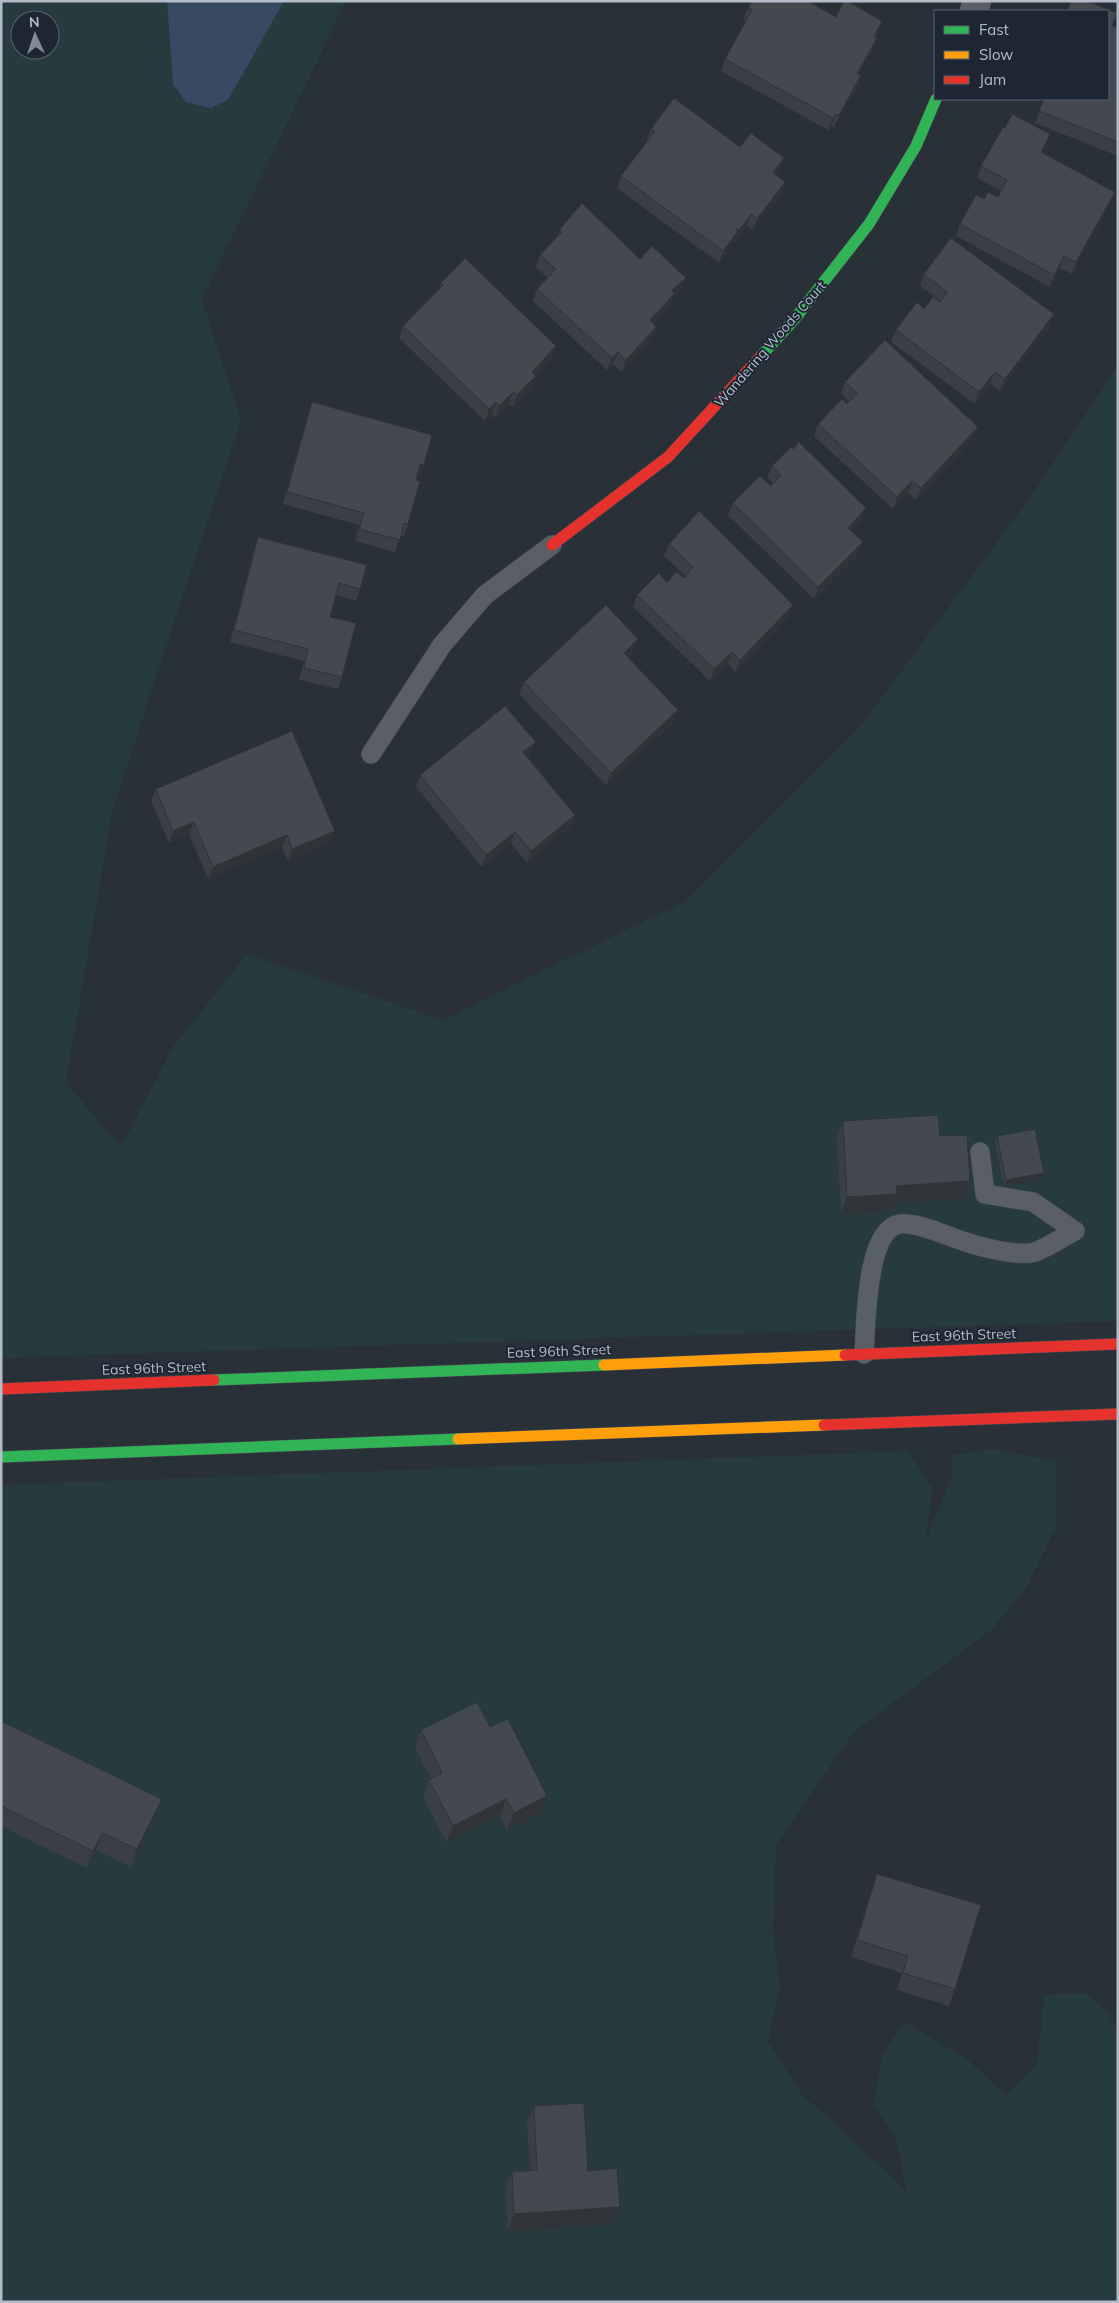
<svg xmlns="http://www.w3.org/2000/svg" width="1119" height="2303" font-family="Mulish,sans-serif">
  <style>
    .green { fill: #273a3e; fill-rule: evenodd }
    .water { fill: #384963 }
    .lines { fill: none; stroke-linecap: round; stroke-linejoin: round }
    .lane-casing { stroke: #484c53; stroke-width: 20 }
    .street-casing { stroke: #484c53; stroke-width: 29 }
    .fast-casing { stroke: #484c53; stroke-width: 12 }
    .slow-casing { stroke: #484c53; stroke-width: 12 }
    .jam-casing { stroke: #484c53; stroke-width: 12 }
    .lane { stroke: #5a5e66; stroke-width: 19 }
    .street { stroke: #5a5e66; stroke-width: 28 }
    .fast { stroke: #30b455; stroke-width: 11 }
    .slow { stroke: #ff9f0a; stroke-width: 11 }
    .jam { stroke: #e5322d; stroke-width: 11 }
    .wall { fill: #3a3f45 }
    .shaded-wall { fill: #303338 }
    .building { fill: #444950; stroke: #303338 }
    .labels { text-anchor: middle; dominant-baseline: central; stroke-width: 4; stroke-linejoin: round; paint-order: stroke }
    .street-label { font-size: 14px; fill: #b4bcc9; stroke: #1d2633 }
  </style>
  <rect width="100%" height="100%" fill="#2a3038"/>
  <g class="green">
    <path d="M 1,1 L 346,1 L 202,299 L 241,420 L 112,812 L 66,1083 L 121,1147 L 173,1047 L 247,954 L 442,1020 L 686,901 L 862,724 L 1032,495 L 1118,365 L 1118,1321 L 1,1358 ZM 20,20 L 50,20 L 50,50 L 20,50 Z"/>
    <path d="M 996,1449 L 1056,1462 L 1057,1525 L 1025,1590 L 991,1630 L 854,1732 L 776,1845 L 773,1931 L 780,1986 L 768,2041 L 803,2096 L 833,2121 L 907,2192 L 897,2142 L 874,2105 L 882,2056 L 903,2021 L 967,2059 L 1006,2096 L 1037,2064 L 1044,1995 L 1085,1993 L 1108,2012 L 1118,2035 L 1118,2302 L 1,2302 L 1,1485 L 908,1451 L 933,1488 L 926,1539 L 952,1476 L 951,1455 Z"/>
  </g>
  <path class="water" d="M 167,1 L 284,1 L 228,100 L 211,108 L 186,102 L 173,84 Z"/>
  <g class="lines">
    <defs>
      <g id="lane">
        <path d="M 371,754 L 442,645 L 485,595 L 552,545"/>
        <path d="M 864,1354 C 866,1328 865,1229 900,1224 C 917,1222 947,1236 963,1241 C 979,1247 1013,1255 1030,1253 C 1041,1252 1064,1236 1075,1231 L 1033,1202 L 985,1194 L 980,1152"/>
      </g>
      <path id="street" d="M 974,11 L 977,1"/>
      <g id="fast">
        <path d="M 761,356 L 793,321 L 869,224 L 916,146 L 936,99"/>
        <path d="M 214,1380 L 604,1365"/>
        <path d="M 1,1457 L 458,1439"/>
      </g>
      <g id="slow">
        <path d="M 604,1365 L 845,1355"/>
        <path d="M 458,1439 L 824,1425"/>
      </g>
      <g id="jam">
        <path d="M 552,545 L 668,457 L 761,356"/>
        <path d="M 845,1355 L 1118,1344"/>
        <path d="M 1,1389 L 214,1380"/>
        <path d="M 824,1425 L 1118,1414"/>
      </g>
    </defs>
    <use href="#lane" class="lane-casing"/>
    <use href="#street" class="street-casing"/>
    <use href="#fast" class="fast-casing"/>
    <use href="#slow" class="slow-casing"/>
    <use href="#jam" class="jam-casing"/>
    <use href="#lane" class="lane"/>
    <use href="#street" class="street"/>
    <use href="#fast" class="fast"/>
    <use href="#slow" class="slow"/>
    <use href="#jam" class="jam"/>
  </g>
  <g class="wall">
    <path d="M 748,8 L 882,21 L 876,37 L 873,49 L 859,74 L 861,75 L 857,87 L 834,127 L 831,126 L 828,130 L 721,71 L 725,59 L 746,21 L 743,20 Z"/>
    <path d="M 1112,26 L 1118,28 L 1118,156 L 1035,123 L 1044,99 Z"/>
    <path d="M 1005,128 L 1050,134 L 1042,152 L 1115,192 L 1110,204 L 1072,274 L 1060,268 L 1050,287 L 956,236 L 960,224 L 984,199 L 998,197 L 1001,191 L 977,178 L 981,166 Z"/>
    <path d="M 651,129 L 740,147 L 780,170 L 776,175 L 785,182 L 781,194 L 753,230 L 747,226 L 736,241 L 734,241 L 719,263 L 617,188 L 621,176 L 647,141 L 647,140 Z"/>
    <path d="M 560,229 L 640,259 L 681,290 L 673,297 L 670,306 L 654,324 L 656,327 L 652,339 L 622,372 L 613,364 L 607,370 L 533,301 L 537,289 L 548,278 L 536,267 L 540,255 L 557,238 Z"/>
    <path d="M 924,274 L 1054,314 L 1049,326 L 1000,391 L 990,384 L 975,404 L 891,342 L 896,330 L 924,309 L 940,301 L 920,286 Z"/>
    <path d="M 441,283 L 552,358 L 536,375 L 532,388 L 513,407 L 509,404 L 495,418 L 492,414 L 485,421 L 399,338 L 403,326 L 438,290 Z"/>
    <path d="M 845,382 L 974,438 L 916,500 L 908,493 L 893,509 L 814,436 L 818,424 L 849,401 L 841,394 Z"/>
    <path d="M 312,402 L 424,465 L 419,477 L 417,476 L 408,524 L 404,536 L 401,535 L 395,552 L 355,541 L 359,525 L 283,504 L 308,414 Z"/>
    <path d="M 793,449 L 866,508 L 862,520 L 851,531 L 858,554 L 814,599 L 728,515 L 733,503 L 771,486 L 773,483 L 767,478 L 772,466 Z"/>
    <path d="M 258,537 L 360,589 L 356,601 L 336,595 L 330,617 L 342,677 L 338,689 L 299,680 L 304,661 L 230,642 L 254,549 Z"/>
    <path d="M 669,544 L 793,605 L 788,617 L 736,672 L 728,664 L 710,681 L 633,607 L 637,595 L 667,583 L 684,578 L 685,576 L 664,556 Z"/>
    <path d="M 634,651 L 628,657 L 678,710 L 674,722 L 606,785 L 519,694 L 524,682 Z"/>
    <path d="M 536,742 L 531,754 L 528,757 L 575,815 L 571,827 L 527,863 L 511,844 L 482,867 L 416,787 L 420,775 Z"/>
    <path d="M 156,789 L 330,843 L 288,861 L 282,847 L 208,879 L 189,834 L 169,843 L 151,801 Z"/>
    <path d="M 843,1121 L 970,1181 L 964,1199 L 894,1203 L 891,1211 L 841,1214 L 837,1138 Z"/>
    <path d="M 997,1136 L 1041,1179 L 1004,1187 L 995,1142 Z"/>
    <path d="M 1,1721 L 155,1816 L 131,1867 L 96,1850 L 87,1868 L 1,1826 Z"/>
    <path d="M 490,1727 L 541,1813 L 507,1830 L 500,1816 L 447,1843 L 423,1797 L 429,1780 L 431,1779 L 415,1748 L 421,1730 Z"/>
    <path d="M 877,1874 L 955,1989 L 949,2006 L 897,1990 L 902,1973 L 851,1957 L 871,1891 Z"/>
    <path d="M 534,2106 L 588,2171 L 613,2224 L 508,2231 L 505,2189 L 512,2172 L 530,2171 L 527,2123 Z"/>
  </g>
  <g class="shaded-wall">
    <path d="M 882,21 L 878,33 L 870,48 L 874,36 Z"/>
    <path d="M 877,38 L 873,49 L 853,85 L 857,74 Z"/>
    <path d="M 861,75 L 857,87 L 834,127 L 839,115 Z"/>
    <path d="M 836,114 L 831,126 L 828,130 L 833,118 Z"/>
    <path d="M 1050,134 L 1046,146 L 1036,164 L 1041,152 Z"/>
    <path d="M 784,158 L 780,170 L 768,185 L 773,173 Z"/>
    <path d="M 785,182 L 781,194 L 753,230 L 757,219 Z"/>
    <path d="M 1115,192 L 1110,204 L 1072,274 L 1076,262 Z"/>
    <path d="M 751,214 L 747,226 L 736,241 L 734,241 L 719,263 L 723,251 L 736,230 Z"/>
    <path d="M 1064,256 L 1060,268 L 1050,287 L 1054,275 Z"/>
    <path d="M 686,278 L 681,290 L 673,297 L 670,306 L 646,332 L 650,320 L 672,290 Z"/>
    <path d="M 1054,314 L 1049,326 L 1000,391 L 1005,379 Z"/>
    <path d="M 656,327 L 652,339 L 622,372 L 626,360 Z"/>
    <path d="M 556,346 L 552,358 L 528,384 L 532,372 Z"/>
    <path d="M 618,352 L 613,364 L 607,370 L 612,358 Z"/>
    <path d="M 995,372 L 990,384 L 975,404 L 979,392 Z"/>
    <path d="M 536,376 L 532,388 L 513,407 L 517,395 Z"/>
    <path d="M 513,392 L 509,404 L 495,418 L 499,406 Z"/>
    <path d="M 496,402 L 492,414 L 485,421 L 489,409 Z"/>
    <path d="M 978,427 L 974,438 L 916,500 L 921,488 Z"/>
    <path d="M 420,464 L 424,465 L 419,477 L 416,476 Z"/>
    <path d="M 912,481 L 908,493 L 893,509 L 897,497 Z"/>
    <path d="M 866,508 L 862,520 L 843,540 L 848,528 Z"/>
    <path d="M 863,542 L 858,554 L 814,599 L 818,587 Z"/>
    <path d="M 793,605 L 788,617 L 736,672 L 740,660 Z"/>
    <path d="M 638,639 L 634,651 L 620,665 L 624,653 Z"/>
    <path d="M 732,652 L 728,664 L 710,681 L 714,669 Z"/>
    <path d="M 678,710 L 674,722 L 606,785 L 611,773 Z"/>
    <path d="M 536,742 L 531,754 L 519,764 L 523,752 Z"/>
    <path d="M 575,815 L 571,827 L 527,863 L 531,851 Z"/>
    <path d="M 194,822 L 189,834 L 169,843 L 173,831 Z"/>
    <path d="M 335,831 L 330,843 L 288,861 L 292,849 Z"/>
    <path d="M 515,832 L 511,844 L 482,867 L 486,855 Z"/>
    <path d="M 287,835 L 282,847 L 208,879 L 213,867 Z"/>
    <path d="M 1044,1173 L 1041,1179 L 1004,1187 L 1006,1180 Z"/>
    <path d="M 970,1181 L 964,1199 L 894,1203 L 891,1211 L 841,1214 L 847,1197 L 896,1186 Z"/>
    <path d="M 547,1796 L 541,1813 L 507,1830 L 514,1813 Z"/>
    <path d="M 162,1799 L 155,1816 L 131,1867 L 137,1849 Z"/>
    <path d="M 506,1799 L 500,1816 L 447,1843 L 453,1826 Z"/>
    <path d="M 102,1833 L 96,1850 L 87,1868 L 93,1851 Z"/>
    <path d="M 620,2207 L 613,2224 L 508,2231 L 514,2214 Z"/>
  </g>
  <g class="building">
    <path d="M 752,1 L 808,1 L 836,17 L 844,1 L 847,1 L 882,21 L 874,36 L 877,38 L 857,74 L 861,75 L 839,115 L 836,114 L 833,118 L 725,59 L 752,10 L 748,8 Z"/>
    <path d="M 1071,1 L 1087,1 L 1117,13 L 1112,26 L 1118,28 L 1118,142 L 1039,111 L 1044,99 L 1108,99 L 1108,11 L 1067,11 Z"/>
    <path d="M 674,98 L 740,147 L 751,133 L 784,158 L 773,173 L 785,182 L 757,219 L 751,214 L 740,229 L 736,230 L 738,231 L 723,251 L 621,176 L 655,131 L 651,129 Z"/>
    <path d="M 1012,114 L 1050,134 L 1041,152 L 1115,192 L 1076,262 L 1064,256 L 1054,275 L 960,224 L 976,195 L 984,199 L 988,192 L 998,197 L 1007,180 L 981,166 L 1003,127 L 1005,128 Z"/>
    <path d="M 582,203 L 640,259 L 652,246 L 686,278 L 672,290 L 674,294 L 650,320 L 656,327 L 626,360 L 618,352 L 612,358 L 537,289 L 556,269 L 540,255 L 562,232 L 560,229 Z"/>
    <path d="M 951,238 L 1054,314 L 1005,379 L 995,372 L 979,392 L 896,330 L 917,302 L 924,309 L 933,297 L 940,302 L 947,292 L 924,274 Z"/>
    <path d="M 465,258 L 556,346 L 532,372 L 536,376 L 517,395 L 513,392 L 499,406 L 496,402 L 489,409 L 403,326 L 443,285 L 441,283 Z"/>
    <path d="M 885,340 L 978,427 L 921,488 L 912,481 L 897,497 L 818,424 L 842,399 L 847,404 L 857,393 L 845,382 Z"/>
    <path d="M 312,402 L 432,435 L 424,465 L 420,464 L 416,480 L 420,481 L 408,524 L 404,523 L 400,540 L 359,529 L 364,513 L 287,492 Z"/>
    <path d="M 799,442 L 866,508 L 848,528 L 863,542 L 818,587 L 733,503 L 760,476 L 771,486 L 781,475 L 772,466 L 791,447 L 793,449 Z"/>
    <path d="M 699,511 L 793,605 L 740,660 L 732,652 L 714,669 L 637,595 L 659,573 L 667,583 L 676,572 L 684,578 L 693,567 L 669,544 Z"/>
    <path d="M 258,537 L 367,565 L 360,589 L 339,583 L 330,617 L 356,623 L 342,677 L 304,668 L 308,649 L 234,630 Z"/>
    <path d="M 606,605 L 638,639 L 624,653 L 678,710 L 611,773 L 524,682 Z"/>
    <path d="M 505,706 L 536,742 L 523,752 L 575,815 L 531,851 L 515,832 L 486,855 L 420,775 Z"/>
    <path d="M 292,731 L 335,831 L 292,849 L 287,835 L 213,867 L 194,822 L 173,831 L 156,789 Z"/>
    <path d="M 938,1115 L 940,1136 L 967,1135 L 970,1181 L 896,1186 L 897,1194 L 847,1197 L 843,1121 Z"/>
    <path d="M 1035,1129 L 1044,1173 L 1006,1180 L 997,1136 Z"/>
    <path d="M 477,1702 L 490,1727 L 508,1719 L 547,1796 L 514,1813 L 506,1799 L 453,1826 L 429,1780 L 442,1773 L 421,1730 Z"/>
    <path d="M 1,1721 L 162,1799 L 137,1849 L 102,1833 L 93,1851 L 1,1806 Z"/>
    <path d="M 877,1874 L 981,1905 L 955,1989 L 903,1973 L 908,1956 L 857,1940 Z"/>
    <path d="M 584,2103 L 588,2171 L 617,2168 L 620,2207 L 514,2214 L 512,2172 L 537,2170 L 534,2106 Z"/>
  </g>
  <g class="labels">
    <g class="street-label">
      <text transform="translate(770 344) rotate(-49)">Wandering Woods Court</text>
      <text transform="translate(964 1335) rotate(-2)">East 96th Street</text>
      <text transform="translate(559 1351) rotate(-2)">East 96th Street</text>
      <text transform="translate(154 1368) rotate(-2)">East 96th Street</text>
    </g>
  </g>
  <rect width="1119" height="2303" fill="none" stroke="#b4bcc9" stroke-width="5"/>
  <rect x="934" y="10" width="175" height="90" fill="#1d2633" stroke="#59626f"/>
  <rect x="944" y="26" width="25" height="8" fill="#30b455" stroke="#59626f"/>
  <text x="979" y="35" font-size="15" fill="#b4bcc9">Fast</text>
  <rect x="944" y="51" width="25" height="8" fill="#ff9f0a" stroke="#59626f"/>
  <text x="979" y="60" font-size="15" fill="#b4bcc9">Slow</text>
  <rect x="944" y="76" width="25" height="8" fill="#e5322d" stroke="#59626f"/>
  <text x="979" y="85" font-size="15" fill="#b4bcc9">Jam</text>
  <g transform="translate(35 35) rotate(357)"><circle r="24" fill="#1d2633" stroke="#59626f"/>
  <path d="M0-4L9 19L0 12L-9 19Z" fill="#848b96"/>
  <text y="-8" font-size="14" font-weight="bold" text-anchor="middle" fill="#b4bcc9">N</text>
  </g>
</svg>
